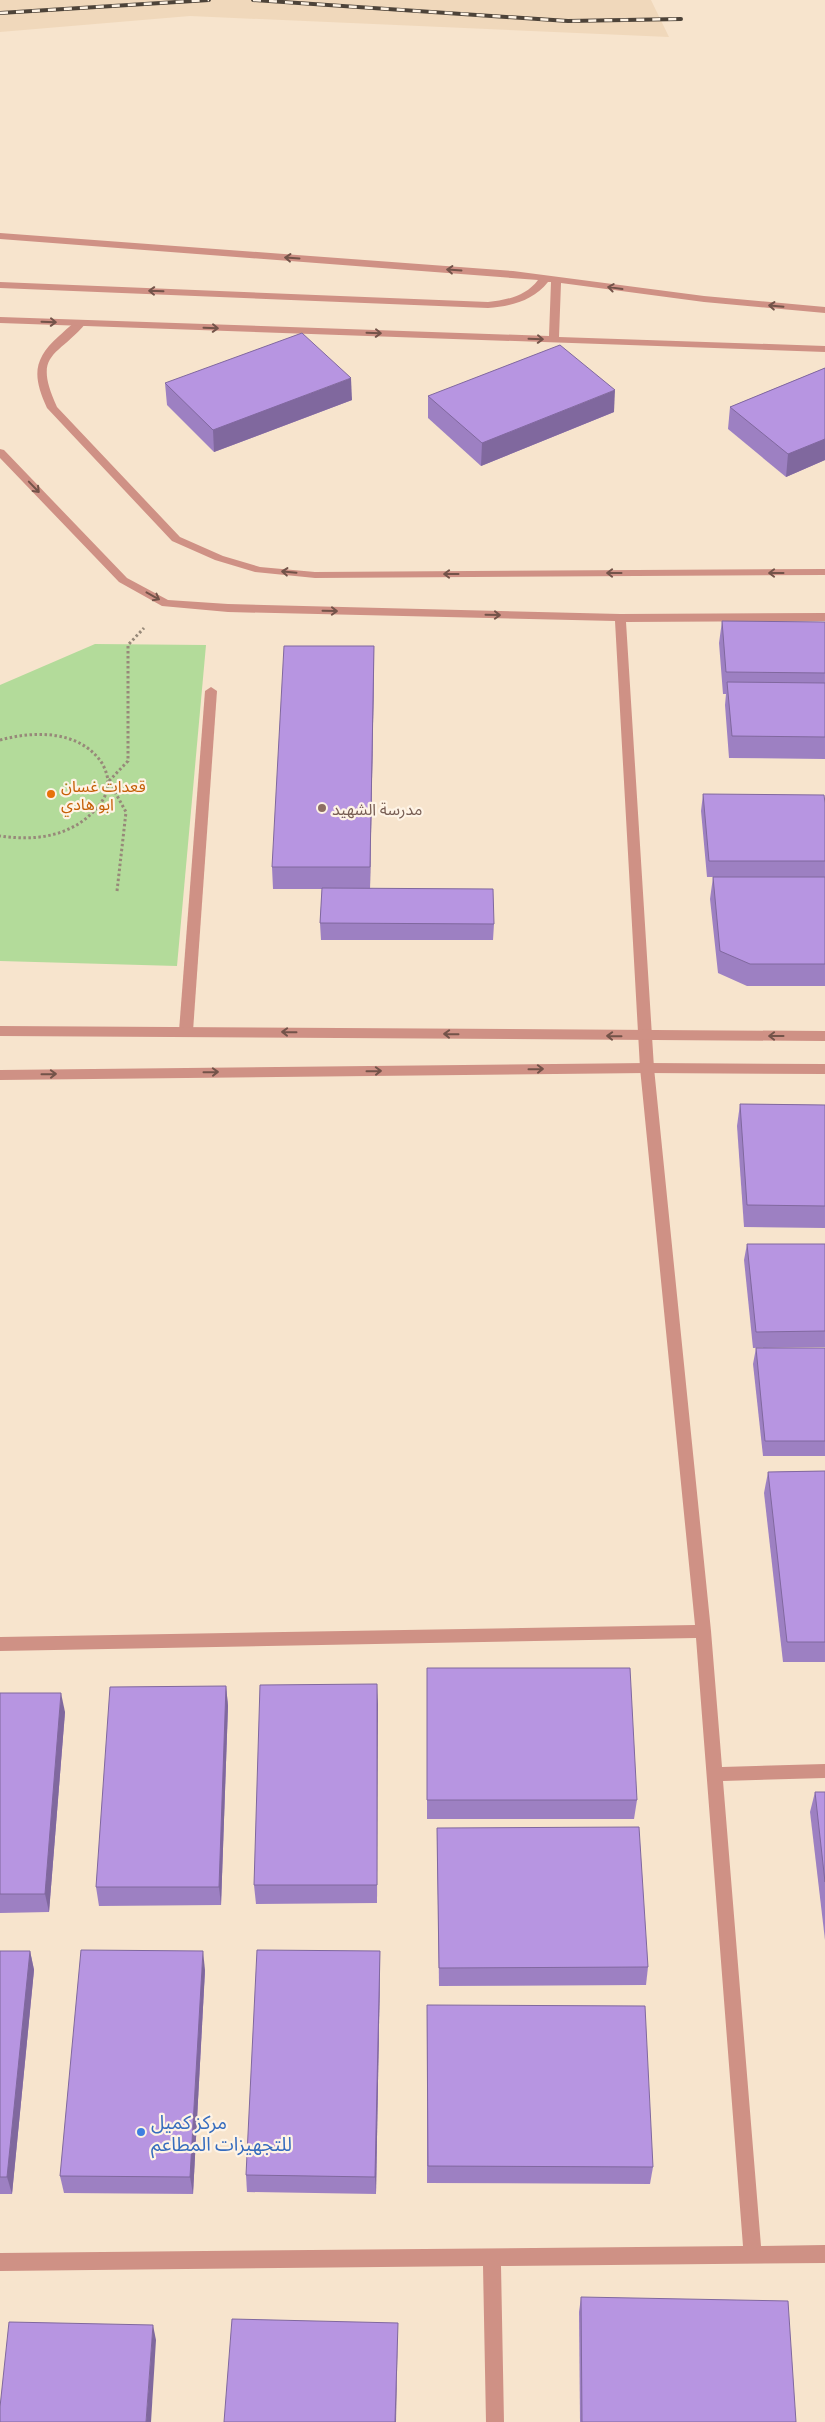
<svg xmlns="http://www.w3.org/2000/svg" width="825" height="2422" font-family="'Exo 2','Noto Sans Arabic',sans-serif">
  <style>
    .built { fill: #f0d8bb }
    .green { fill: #b3db9a }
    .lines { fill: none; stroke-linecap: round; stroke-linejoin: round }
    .path { stroke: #978979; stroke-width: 3; stroke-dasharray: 2.5 2.5; stroke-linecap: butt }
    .minor { fill: #cf9185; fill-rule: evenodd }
    .tertiary { fill: #cf9185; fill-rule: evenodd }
    .rail-casing { stroke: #4d4339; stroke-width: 4 }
    .rail { stroke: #fef3e5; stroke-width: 2.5; stroke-dasharray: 8; stroke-linecap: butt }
    .wall { fill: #9d80c2 }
    .shaded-wall { fill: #80689e }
    .building { fill: #b795e1; stroke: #80689e }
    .oneway { stroke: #735349 }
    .food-dot { fill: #e8710a; stroke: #fef3e5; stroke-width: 2 }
    .education-dot { fill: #8d6e63; stroke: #fef3e5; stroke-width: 2 }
    .shop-dot { fill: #3f7fe0; stroke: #fef3e5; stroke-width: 2 }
    .labels { text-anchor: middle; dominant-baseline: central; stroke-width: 4.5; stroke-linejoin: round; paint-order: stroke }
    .food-label { font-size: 16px; fill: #c56008; stroke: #fef3e5; text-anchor: start }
    .education-label { font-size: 16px; fill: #785e54; stroke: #fef3e5; text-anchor: start }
    .near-shop-label { font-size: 19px; fill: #366cbe; stroke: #fef3e5; text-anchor: start }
  </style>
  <rect width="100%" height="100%" fill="#f7e4cd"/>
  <path class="built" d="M 0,0 L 651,0 L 669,37 L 190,16 L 0,32 Z"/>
  <path class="green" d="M 95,644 L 206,645 L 177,966 L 0,961 L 0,685 Z"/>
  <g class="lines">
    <g class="path">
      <path d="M 0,740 C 33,731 76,730 99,759 C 104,765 108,775 108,783 C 108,793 102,803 95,810 C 70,837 35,841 0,836"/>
      <path d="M 117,891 L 126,812 L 109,781 L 128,761 L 128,645 L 144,628"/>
    </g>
    <g class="minor">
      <path d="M 81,320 L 86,323 C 57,358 32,352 57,407 L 180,537 L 223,556 L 260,567 L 315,572 L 825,569 L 825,575 L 315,578 L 255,572 L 215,560 L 172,541 L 47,408 C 33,377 32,360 59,336 C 66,330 73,322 81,320 Z"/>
      <path d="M 0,449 L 4,450 L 127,578 L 168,600 L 228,604 L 620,614 L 825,613 L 825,621 L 626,622 L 654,1068 L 711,1631 L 722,1767 L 825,1764 L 825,1778 L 723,1781 L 761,2246 L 825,2245 L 825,2263 L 501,2266 L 504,2422 L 486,2422 L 483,2266 L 0,2271 L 0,2253 L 743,2246 L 696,1638 L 0,1651 L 0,1637 L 695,1625 L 640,1068 L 615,621 L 228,612 L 162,606 L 119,582 L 0,458 Z"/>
      <path d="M 211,687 L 217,691 L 193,1031 L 186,1036 L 179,1031 L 205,691 Z"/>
    </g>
    <g class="tertiary">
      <path d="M 0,233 L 513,271 L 704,296 L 825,307 L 825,313 L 704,302 L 561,283 L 559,337 L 825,346 L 825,352 L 0,323 L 0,317 L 549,336 L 551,282 L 548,282 C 533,301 511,306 488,308 L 0,288 L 0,282 L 488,302 C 507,300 526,296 538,280 L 0,239 Z"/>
      <path d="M 0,1026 L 825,1031 L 825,1041 L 0,1036 Z"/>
      <path d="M 647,1063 L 825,1064 L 825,1074 L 647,1073 L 0,1080 L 0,1070 Z"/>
    </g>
    <defs>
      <g id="rail">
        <path d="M 253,0 L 568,21 L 681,19"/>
        <path d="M 0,13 L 209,0"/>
      </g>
    </defs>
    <use href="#rail" class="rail-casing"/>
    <use href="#rail" class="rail"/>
  </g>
  <g class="wall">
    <path d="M 825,368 L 825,460 L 786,477 L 728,429 L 730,407 Z"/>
    <path d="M 165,383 L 352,400 L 214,452 L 167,405 Z"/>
    <path d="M 428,396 L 614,412 L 481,466 L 428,418 Z"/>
    <path d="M 722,621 L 825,622 L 825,759 L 729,758 L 725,705 L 726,694 L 723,694 L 719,643 Z"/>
    <path d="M 374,646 L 374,669 L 370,888 L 494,924 L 493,940 L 321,940 L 320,923 L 322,889 L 273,889 L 272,867 Z"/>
    <path d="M 703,794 L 825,803 L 825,986 L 747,986 L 718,973 L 710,899 L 713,877 L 707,877 L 701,811 Z"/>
    <path d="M 740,1104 L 825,1105 L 825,1228 L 744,1227 L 737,1126 Z"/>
    <path d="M 747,1244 L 825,1244 L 825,1347 L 753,1348 L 744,1260 Z"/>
    <path d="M 756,1348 L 825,1348 L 825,1456 L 763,1456 L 753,1364 Z"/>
    <path d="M 825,1471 L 825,1662 L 783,1662 L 764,1493 L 768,1472 Z"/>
    <path d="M 427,1668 L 637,1800 L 634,1819 L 427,1819 Z"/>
    <path d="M 377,1684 L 377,1903 L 256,1904 L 254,1885 Z"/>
    <path d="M 226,1686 L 228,1706 L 221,1905 L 99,1906 L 96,1887 Z"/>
    <path d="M 0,1693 L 65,1712 L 49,1912 L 0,1913 Z"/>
    <path d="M 815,1792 L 825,1792 L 825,1940 L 810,1812 Z"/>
    <path d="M 437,1828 L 648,1967 L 646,1985 L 439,1986 Z"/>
    <path d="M 0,1951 L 30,1951 L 34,1970 L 12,2194 L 0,2194 Z"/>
    <path d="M 380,1951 L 380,1969 L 376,2194 L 247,2192 L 246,2175 Z"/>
    <path d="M 205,1970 L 193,2194 L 64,2193 L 60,2176 Z"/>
    <path d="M 427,2005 L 653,2167 L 650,2184 L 427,2183 Z"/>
    <path d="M 581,2297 L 796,2422 L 580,2422 L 579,2312 Z"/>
  </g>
  <g class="shaded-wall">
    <path d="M 351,378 L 352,400 L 214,452 L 213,430 Z"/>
    <path d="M 615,390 L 614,412 L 481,466 L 482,443 Z"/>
    <path d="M 825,439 L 825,460 L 786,477 L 788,454 Z"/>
    <path d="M 374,646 L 374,669 L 370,889 L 370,867 Z"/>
    <path d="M 377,1684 L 378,1704 L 377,1903 Z"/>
    <path d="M 226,1686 L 228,1706 L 221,1905 L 219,1887 Z"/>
    <path d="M 61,1693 L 65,1712 L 49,1912 L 45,1894 Z"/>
    <path d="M 30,1951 L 34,1970 L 12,2194 L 7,2177 Z"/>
    <path d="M 203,1951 L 205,1970 L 193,2194 L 190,2177 Z"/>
    <path d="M 380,1951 L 380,1969 L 376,2194 L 375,2177 Z"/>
    <path d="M 398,2323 L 396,2422 L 395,2422 Z"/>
    <path d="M 153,2325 L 156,2340 L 151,2422 L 146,2422 Z"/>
  </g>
  <g class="building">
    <path d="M 302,333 L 351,378 L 213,430 L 165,383 Z"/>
    <path d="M 560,345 L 615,390 L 482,443 L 428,396 Z"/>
    <path d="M 825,368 L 825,439 L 788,454 L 730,407 Z"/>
    <path d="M 722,621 L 825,622 L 825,673 L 726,672 Z"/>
    <path d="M 284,646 L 374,646 L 370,867 L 272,867 Z"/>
    <path d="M 727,682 L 825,683 L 825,737 L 732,736 Z"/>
    <path d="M 703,794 L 824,795 L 825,803 L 825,861 L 709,861 Z"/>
    <path d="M 713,877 L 825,877 L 825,964 L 750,964 L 720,951 Z"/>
    <path d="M 322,888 L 493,889 L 494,924 L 320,923 Z"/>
    <path d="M 740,1104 L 825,1105 L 825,1206 L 747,1205 Z"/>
    <path d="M 747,1244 L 825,1244 L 825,1331 L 756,1332 Z"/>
    <path d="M 756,1348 L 825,1348 L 825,1441 L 765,1441 Z"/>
    <path d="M 825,1471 L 825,1642 L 787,1642 L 768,1472 Z"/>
    <path d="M 427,1668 L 630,1668 L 637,1800 L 427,1800 Z"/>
    <path d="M 377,1684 L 377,1885 L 254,1885 L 260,1685 Z"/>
    <path d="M 226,1686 L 219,1887 L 96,1887 L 110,1687 Z"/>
    <path d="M 0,1693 L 61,1693 L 45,1894 L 0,1894 Z"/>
    <path d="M 815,1792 L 825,1792 L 825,1882 Z"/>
    <path d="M 639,1827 L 648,1967 L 439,1968 L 437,1828 Z"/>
    <path d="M 81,1950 L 203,1951 L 190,2177 L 60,2176 Z"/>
    <path d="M 257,1950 L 380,1951 L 375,2177 L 246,2175 Z"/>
    <path d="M 0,1951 L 30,1951 L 7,2177 L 0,2177 Z"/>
    <path d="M 427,2005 L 645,2006 L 653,2167 L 428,2166 Z"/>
    <path d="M 581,2297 L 788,2301 L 796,2422 L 582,2422 Z"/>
    <path d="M 232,2319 L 398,2323 L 395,2422 L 224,2422 Z"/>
    <path d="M 9,2322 L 153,2325 L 146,2422 L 0,2422 L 0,2407 Z"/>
  </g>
  <defs><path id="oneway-shaft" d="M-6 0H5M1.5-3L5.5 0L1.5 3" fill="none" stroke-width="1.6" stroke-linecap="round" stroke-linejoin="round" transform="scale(1.25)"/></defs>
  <g class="oneway">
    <use href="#oneway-shaft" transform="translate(292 258) rotate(-176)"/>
    <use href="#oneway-shaft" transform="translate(454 270) rotate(-176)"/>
    <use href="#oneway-shaft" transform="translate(615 288) rotate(-172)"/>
    <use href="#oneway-shaft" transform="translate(156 291) rotate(-178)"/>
    <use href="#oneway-shaft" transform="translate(776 306) rotate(-175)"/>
    <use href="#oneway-shaft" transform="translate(49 322) rotate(2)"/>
    <use href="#oneway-shaft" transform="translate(211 328) rotate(2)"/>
    <use href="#oneway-shaft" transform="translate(374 333) rotate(2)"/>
    <use href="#oneway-shaft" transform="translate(536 339) rotate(2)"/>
    <use href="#oneway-shaft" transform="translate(34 487) rotate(46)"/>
    <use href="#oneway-shaft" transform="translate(289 572) rotate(-175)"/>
    <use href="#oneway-shaft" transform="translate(614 573) rotate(180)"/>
    <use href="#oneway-shaft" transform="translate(776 573) rotate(180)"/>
    <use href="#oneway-shaft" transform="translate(451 574) rotate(180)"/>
    <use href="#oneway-shaft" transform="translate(153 596) rotate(29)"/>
    <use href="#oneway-shaft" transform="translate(330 611) rotate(1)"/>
    <use href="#oneway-shaft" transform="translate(493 615) rotate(1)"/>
    <use href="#oneway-shaft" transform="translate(289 1032) rotate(-179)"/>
    <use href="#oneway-shaft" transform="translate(451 1034) rotate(-179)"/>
    <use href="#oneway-shaft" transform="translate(614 1036) rotate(-179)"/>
    <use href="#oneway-shaft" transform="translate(776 1036) rotate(180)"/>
    <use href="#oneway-shaft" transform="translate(536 1069) rotate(-1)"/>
    <use href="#oneway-shaft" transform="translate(374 1071) rotate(-1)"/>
    <use href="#oneway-shaft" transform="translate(211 1072) rotate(-1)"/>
    <use href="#oneway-shaft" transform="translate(49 1074) rotate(-1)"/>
  </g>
  <circle class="food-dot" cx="51" cy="794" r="5"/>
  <circle class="education-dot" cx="322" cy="808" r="5"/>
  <circle class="shop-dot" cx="141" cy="2132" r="5"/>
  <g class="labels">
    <g class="food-label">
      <text x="61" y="785">قعدات غسان<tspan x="61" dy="18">ابو هادي</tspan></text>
    </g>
    <g class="education-label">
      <text x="332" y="808">مدرسة الشهيد</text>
    </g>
    <g class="near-shop-label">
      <text x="151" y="2121">مركز كميل<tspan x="151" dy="22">للتجهيزات المطاعم</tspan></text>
    </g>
  </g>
</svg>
